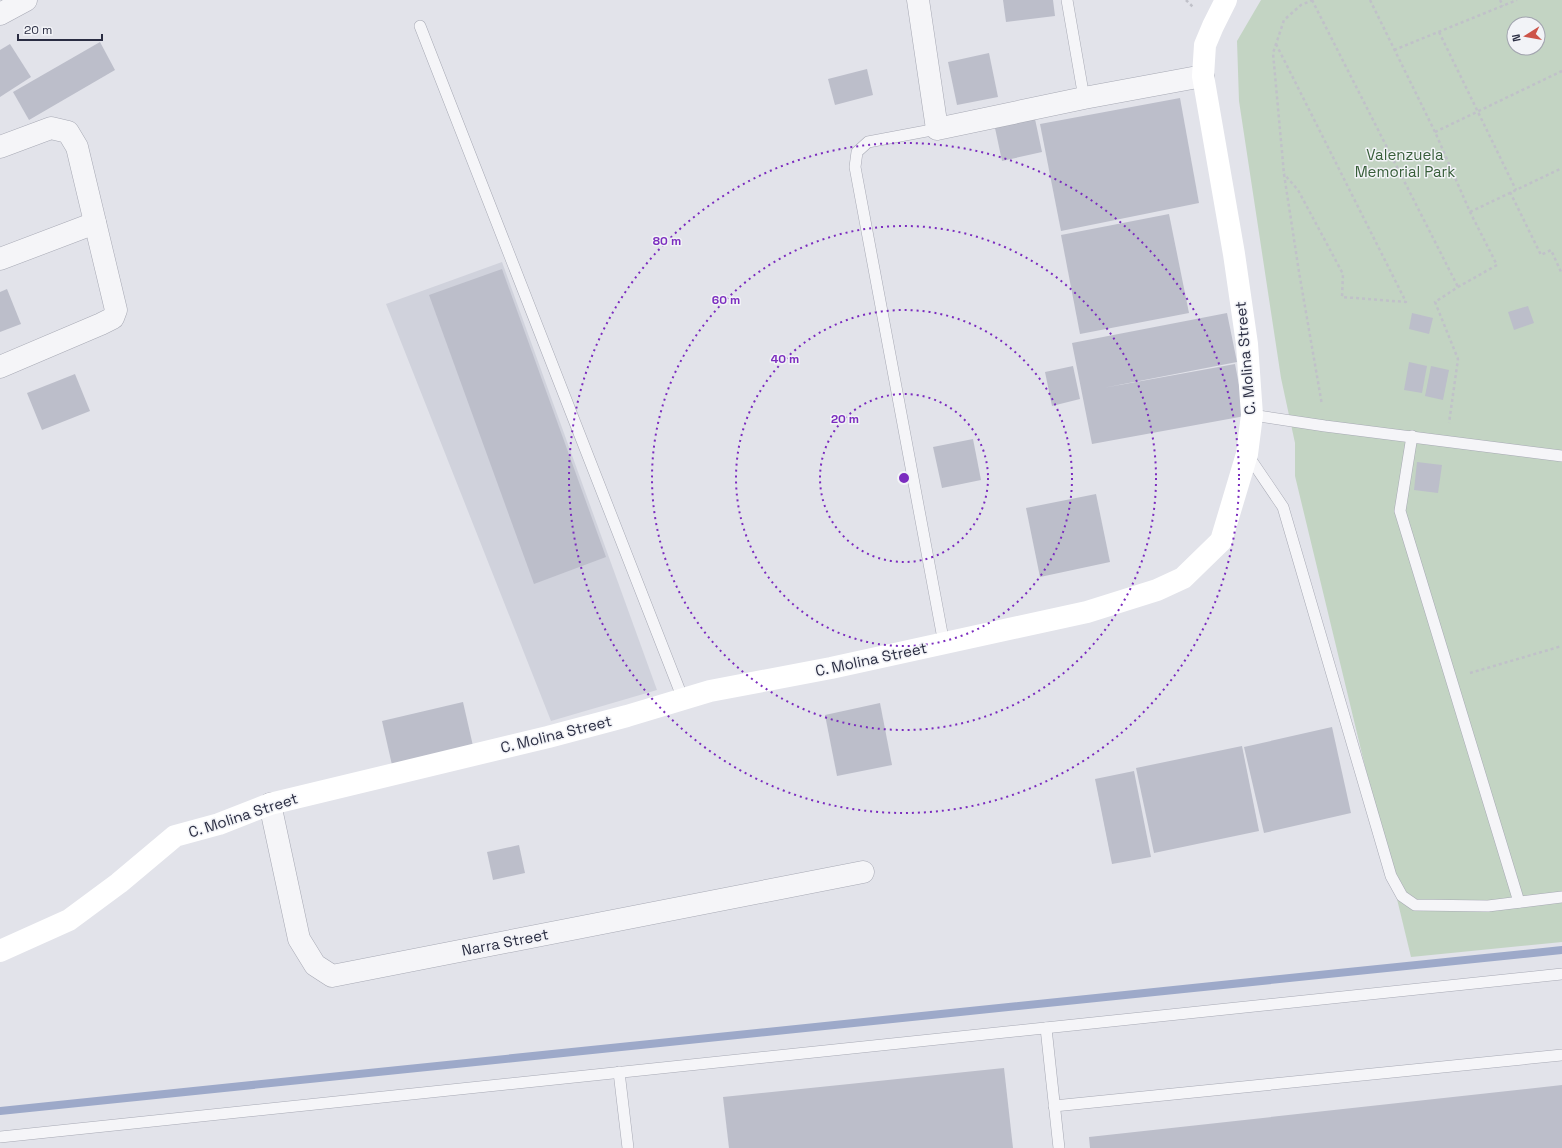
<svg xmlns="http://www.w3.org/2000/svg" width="1562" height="1148" font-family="'Space Grotesk',sans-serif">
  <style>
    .built { fill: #d0d2dc }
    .green { fill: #c3d4c3; fill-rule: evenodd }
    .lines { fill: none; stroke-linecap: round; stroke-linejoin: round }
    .stream { stroke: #9da9c9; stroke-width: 8 }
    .building { fill: #bcbeca }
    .lane-casing { stroke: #a7a9b4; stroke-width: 12 }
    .street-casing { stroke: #a7a9b4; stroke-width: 23 }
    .path { stroke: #c0c1c9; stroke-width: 2.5; stroke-dasharray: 3 3; stroke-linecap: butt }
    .lane { stroke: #f5f5f8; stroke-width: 11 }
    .street { stroke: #f5f5f8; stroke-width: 22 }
    .secondary { stroke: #fff; stroke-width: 22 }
    .ring { fill: none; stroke: #7b2cbf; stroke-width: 2; stroke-dasharray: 2 4 }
    .labels { text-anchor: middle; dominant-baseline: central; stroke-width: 3; stroke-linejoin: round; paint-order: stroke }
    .park-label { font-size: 15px; fill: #375d39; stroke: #f2f3f7 }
    .street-label { font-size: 15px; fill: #2a2d42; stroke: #f2f3f7 }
    .centre { fill: #7b2cbf; stroke: #f2f3f7; stroke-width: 2 }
    .ring-label { font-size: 12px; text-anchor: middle; font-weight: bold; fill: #7b2cbf; stroke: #f2f3f7; stroke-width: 3; stroke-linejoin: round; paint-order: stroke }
  </style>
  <rect width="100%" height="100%" fill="#e2e3ea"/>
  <path class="built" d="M 502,262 L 657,690 L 551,721 L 386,304 Z"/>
  <path class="green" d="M 1261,0 L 1562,0 L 1562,942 L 1411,957 L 1295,476 L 1295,443 L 1281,378 L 1239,101 L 1237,41 ZM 1514,24 L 1538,24 L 1538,48 L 1514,48 Z"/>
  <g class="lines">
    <path class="stream" d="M 0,1111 L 1562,950"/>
  </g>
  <g class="building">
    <path d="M 1003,0 L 1053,0 L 1055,16 L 1006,22 Z"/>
    <path d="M 100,42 L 115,70 L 29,120 L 13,92 Z"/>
    <path d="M 10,44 L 31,77 L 0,97 L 0,50 Z"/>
    <path d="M 989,53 L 998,97 L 957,105 L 948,62 Z"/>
    <path d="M 867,69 L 873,95 L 835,105 L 828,79 Z"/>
    <path d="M 1180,98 L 1199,203 L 1061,231 L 1040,124 Z"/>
    <path d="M 1035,119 L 1042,152 L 1002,161 L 995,128 Z"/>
    <path d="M 1169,214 L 1189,313 L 1080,334 L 1061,235 Z"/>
    <path d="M 502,269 L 606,557 L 534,584 L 429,295 Z"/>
    <path d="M 7,289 L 21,324 L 0,332 L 0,292 Z"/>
    <path d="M 1528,306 L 1534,323 L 1514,330 L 1508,312 Z"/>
    <path d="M 1227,313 L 1237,362 L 1103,388 L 1235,364 L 1245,416 L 1092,444 L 1072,343 Z"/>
    <path d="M 1412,313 L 1433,318 L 1429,334 L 1409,329 Z"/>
    <path d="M 1409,362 L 1427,366 L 1422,393 L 1404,390 Z"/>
    <path d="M 1073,366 L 1080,399 L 1052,406 L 1045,372 Z"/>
    <path d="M 1431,366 L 1449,370 L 1443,400 L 1425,396 Z"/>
    <path d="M 75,374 L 90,411 L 42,430 L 27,393 Z"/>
    <path d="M 973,439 L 981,480 L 942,488 L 933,447 Z"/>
    <path d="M 1417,462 L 1442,465 L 1438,493 L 1414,490 Z"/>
    <path d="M 1096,494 L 1110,562 L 1040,577 L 1026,508 Z"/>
    <path d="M 463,702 L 473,746 L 392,765 L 382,721 Z"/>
    <path d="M 880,703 L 892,765 L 837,776 L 825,715 Z"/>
    <path d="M 1332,727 L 1351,813 L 1264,833 L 1244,747 Z"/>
    <path d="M 1242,746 L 1259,831 L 1154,853 L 1136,768 Z"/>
    <path d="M 1134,771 L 1151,857 L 1112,864 L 1095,779 Z"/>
    <path d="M 519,845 L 525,873 L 493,880 L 487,852 Z"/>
    <path d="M 1004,1068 L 1013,1148 L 729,1148 L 723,1097 Z"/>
    <path d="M 1562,1085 L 1562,1148 L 1090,1148 L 1089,1137 Z"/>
  </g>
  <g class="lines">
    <defs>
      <g id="lane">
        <path d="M 1067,0 L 1084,98"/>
        <path d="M 420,26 L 683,699"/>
        <path d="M 937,129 L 868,142 L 857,152 L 855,167 L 944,644"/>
        <path d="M 1252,415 L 1325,426 L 1562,456"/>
        <path d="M 1412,436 L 1400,511 L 1519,902"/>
        <path d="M 1247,454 L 1283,507 L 1391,876 L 1402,896 L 1415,905 L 1488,906 L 1562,897"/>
        <path d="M 1046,1028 L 1059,1148"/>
        <path d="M 619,1072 L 628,1148"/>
        <path d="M 1054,1106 L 1562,1055"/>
        <path d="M 0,1137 L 1562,974"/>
      </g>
      <g id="street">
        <path d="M 918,0 L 937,129 L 1084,98 L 1203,76"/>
        <path d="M 0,14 L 26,0"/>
        <path d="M 0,147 L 51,128 L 68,132 L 77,147 L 116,310 L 113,318 L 101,324 L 0,367"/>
        <path d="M 0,259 L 95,223"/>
        <path d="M 270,804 L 299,939 L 315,965 L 332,976 L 863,872"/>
      </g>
    </defs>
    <use href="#lane" class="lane-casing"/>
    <use href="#street" class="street-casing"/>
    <g class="path">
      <path d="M 1186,0 L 1194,8"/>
      <path d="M 1312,0 L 1458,287"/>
      <path d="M 1313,0 L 1301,5 L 1284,20 L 1273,53 L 1284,174 L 1299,272 L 1322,405"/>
      <path d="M 1370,0 L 1435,132 L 1470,212 L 1497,265 L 1458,287 L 1435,302 L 1458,359 L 1449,423"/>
      <path d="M 1500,0 L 1503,6"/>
      <path d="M 1439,32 L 1516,190"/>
      <path d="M 1276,44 L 1406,302 L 1342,297 L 1343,274 L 1298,190 L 1284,174"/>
      <path d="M 1394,50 L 1517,0"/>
      <path d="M 1435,132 L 1562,71"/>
      <path d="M 1510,192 L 1541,255 L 1551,250 L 1562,274"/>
      <path d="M 1470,212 L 1562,168"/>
      <path d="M 1470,673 L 1562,646"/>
    </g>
    <use href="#lane" class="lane"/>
    <use href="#street" class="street"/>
    <path class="secondary" d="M 0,951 L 69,920 L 119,883 L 175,836 L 219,824 L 270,804 L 548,737 L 627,716 L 710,691 L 831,668 L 1087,612 L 1157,590 L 1183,578 L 1221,541 L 1247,454 L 1252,415 L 1247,344 L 1234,254 L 1203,76 L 1205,45 L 1213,26 L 1226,0"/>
  </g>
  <g class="ring">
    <circle cx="904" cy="478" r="84"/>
    <circle cx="904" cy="478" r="168"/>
    <circle cx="904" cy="478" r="252"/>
    <circle cx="904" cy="478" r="335"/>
  </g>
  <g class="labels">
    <g class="park-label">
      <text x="1405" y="154">Valenzuela<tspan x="1405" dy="17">Memorial Park</tspan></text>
    </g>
    <g class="street-label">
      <text transform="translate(1245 358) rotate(-95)">C. Molina Street</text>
      <text transform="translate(871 659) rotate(-12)">C. Molina Street</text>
      <text transform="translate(556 734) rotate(-14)">C. Molina Street</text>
      <text transform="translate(243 815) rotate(-18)">C. Molina Street</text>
      <text transform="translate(505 942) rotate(-11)">Narra Street</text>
    </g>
  </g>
  <circle cx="904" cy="478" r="6" class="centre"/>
  <g class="ring-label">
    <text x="667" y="245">80 m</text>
    <text x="726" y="304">60 m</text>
    <text x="785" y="363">40 m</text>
    <text x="845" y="423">20 m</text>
  </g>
  <g transform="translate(1526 36) rotate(259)"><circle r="19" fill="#f2f3f7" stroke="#a2a4af"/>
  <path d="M0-3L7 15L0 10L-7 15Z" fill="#cd5449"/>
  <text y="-6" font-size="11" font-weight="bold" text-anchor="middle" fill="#2a2d42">N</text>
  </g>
  <path d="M18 34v6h84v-6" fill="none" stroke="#2a2d42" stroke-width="2"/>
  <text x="24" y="34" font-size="12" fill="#2a2d42" stroke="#f2f3f7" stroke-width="3" paint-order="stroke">20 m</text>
</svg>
